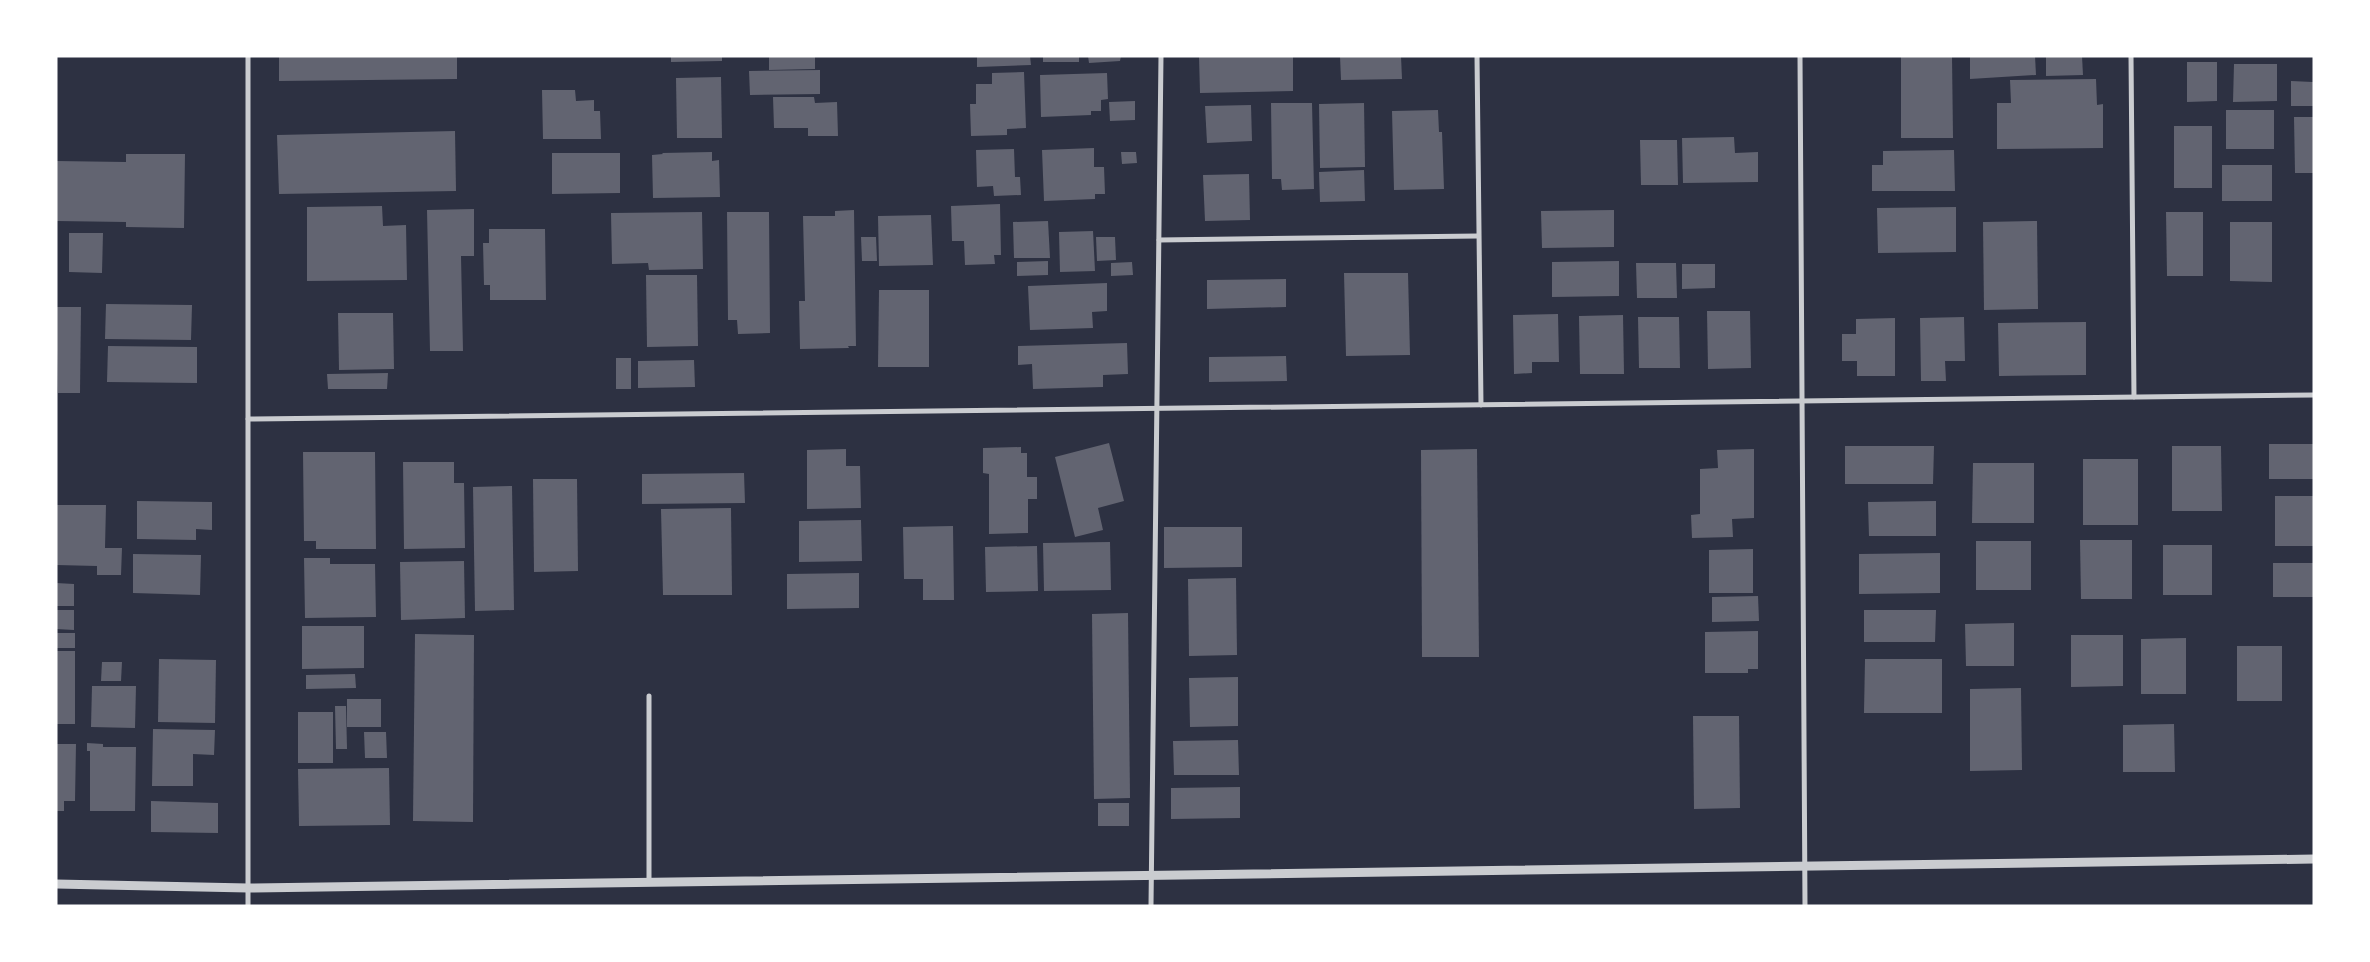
<svg xmlns="http://www.w3.org/2000/svg" width="2370" height="962" font-family="'Titillium Web',sans-serif">
  <style>
    .building { fill: #626471 }
    .lines { fill: none; stroke-linecap: round; stroke-linejoin: round }
    .minor { stroke: #caccd0; stroke-width: 5 }
    .tertiary { stroke: #caccd0; stroke-width: 9 }
  </style>
  <rect width="100%" height="100%" fill="#2d3142"/>
  <g class="building">
    <path d="M 279,56 L 457,56 L 457,79 L 279,81 Z"/>
    <path d="M 671,56 L 722,56 L 722,61 L 671,62 Z"/>
    <path d="M 769,56 L 815,56 L 815,69 L 769,70 Z"/>
    <path d="M 977,56 L 1030,56 L 1031,65 L 977,67 Z"/>
    <rect x="1043" y="56" width="36" height="6"/>
    <path d="M 1088,56 L 1121,56 L 1120,61 L 1089,63 Z"/>
    <path d="M 1199,56 L 1293,56 L 1293,91 L 1200,93 Z"/>
    <path d="M 1340,56 L 1401,56 L 1402,79 L 1341,80 Z"/>
    <path d="M 1901,56 L 1952,56 L 1953,138 L 1901,138 Z"/>
    <path d="M 1970,56 L 2035,56 L 2036,75 L 1970,79 Z"/>
    <path d="M 2046,56 L 2082,56 L 2083,75 L 2046,76 Z"/>
    <path d="M 2187,62 L 2217,62 L 2217,101 L 2187,102 Z"/>
    <path d="M 2234,64 L 2277,64 L 2277,101 L 2233,102 Z"/>
    <path d="M 820,70 L 820,94 L 750,95 L 749,71 Z"/>
    <path d="M 1024,72 L 1026,128 L 1007,129 L 1007,135 L 971,136 L 970,104 L 976,104 L 976,84 L 992,84 L 992,73 Z"/>
    <path d="M 1107,73 L 1108,99 L 1101,100 L 1101,111 L 1091,111 L 1091,115 L 1041,117 L 1040,75 Z"/>
    <path d="M 721,77 L 722,138 L 677,138 L 676,78 Z"/>
    <path d="M 2096,79 L 2097,105 L 2103,104 L 2103,148 L 1997,149 L 1997,103 L 2011,103 L 2010,80 Z"/>
    <path d="M 2291,81 L 2313,82 L 2313,106 L 2291,106 Z"/>
    <path d="M 542,90 L 575,90 L 576,101 L 594,100 L 594,111 L 600,111 L 601,139 L 543,139 Z"/>
    <path d="M 773,97 L 814,97 L 815,103 L 837,102 L 838,136 L 808,136 L 808,128 L 774,128 Z"/>
    <path d="M 1135,101 L 1135,120 L 1110,121 L 1109,102 Z"/>
    <path d="M 1271,103 L 1312,103 L 1314,189 L 1282,190 L 1281,179 L 1272,179 Z"/>
    <path d="M 1364,103 L 1365,167 L 1320,168 L 1319,104 Z"/>
    <path d="M 1251,105 L 1252,141 L 1207,143 L 1205,106 Z"/>
    <path d="M 1438,110 L 1439,132 L 1442,132 L 1444,189 L 1394,190 L 1392,111 Z"/>
    <rect x="2226" y="110" width="48" height="39"/>
    <path d="M 2294,117 L 2314,117 L 2314,173 L 2295,173 Z"/>
    <rect x="2174" y="126" width="38" height="62"/>
    <path d="M 455,131 L 456,191 L 279,194 L 277,135 Z"/>
    <path d="M 1734,137 L 1735,153 L 1758,152 L 1758,182 L 1683,183 L 1682,138 Z"/>
    <path d="M 1640,140 L 1677,140 L 1678,185 L 1641,185 Z"/>
    <path d="M 1094,148 L 1094,167 L 1104,167 L 1105,194 L 1095,194 L 1095,199 L 1044,201 L 1042,150 Z"/>
    <path d="M 1014,149 L 1015,177 L 1020,177 L 1021,195 L 994,196 L 993,186 L 977,187 L 976,150 Z"/>
    <path d="M 1954,150 L 1955,191 L 1872,191 L 1872,165 L 1883,165 L 1883,151 Z"/>
    <path d="M 712,152 L 712,161 L 719,160 L 720,197 L 653,198 L 652,155 L 663,154 L 662,153 Z"/>
    <path d="M 1121,152 L 1136,152 L 1137,163 L 1122,164 Z"/>
    <path d="M 552,153 L 620,153 L 620,193 L 552,194 Z"/>
    <path d="M 126,154 L 185,154 L 184,228 L 126,227 L 126,222 L 56,221 L 56,161 L 126,162 Z"/>
    <rect x="2222" y="165" width="50" height="36"/>
    <path d="M 1364,170 L 1365,201 L 1320,202 L 1319,172 Z"/>
    <path d="M 1249,174 L 1250,220 L 1205,221 L 1203,175 Z"/>
    <path d="M 1000,204 L 1001,255 L 994,255 L 995,264 L 965,265 L 964,241 L 952,241 L 951,206 Z"/>
    <path d="M 382,206 L 383,226 L 406,225 L 407,280 L 307,281 L 307,207 Z"/>
    <path d="M 1956,207 L 1956,252 L 1878,253 L 1877,208 Z"/>
    <path d="M 474,209 L 474,256 L 461,256 L 463,351 L 430,351 L 427,210 Z"/>
    <path d="M 854,210 L 856,346 L 848,346 L 849,348 L 800,349 L 799,301 L 805,301 L 803,216 L 835,216 L 835,211 Z"/>
    <path d="M 1614,210 L 1614,247 L 1542,248 L 1541,211 Z"/>
    <path d="M 702,212 L 703,269 L 649,270 L 648,263 L 612,264 L 611,213 Z"/>
    <path d="M 727,212 L 769,212 L 770,333 L 738,334 L 737,320 L 728,320 Z"/>
    <path d="M 2166,212 L 2203,212 L 2203,276 L 2167,276 Z"/>
    <path d="M 931,215 L 933,265 L 879,266 L 878,216 Z"/>
    <path d="M 1048,221 L 1050,258 L 1014,258 L 1013,222 Z"/>
    <path d="M 2037,221 L 2038,309 L 1984,310 L 1983,222 Z"/>
    <path d="M 2230,222 L 2272,222 L 2272,282 L 2230,281 Z"/>
    <path d="M 489,229 L 545,229 L 546,300 L 490,300 L 490,285 L 484,285 L 483,243 L 489,243 Z"/>
    <path d="M 1093,231 L 1095,271 L 1060,272 L 1059,232 Z"/>
    <path d="M 69,233 L 103,233 L 102,273 L 69,272 Z"/>
    <path d="M 861,237 L 876,237 L 877,261 L 862,261 Z"/>
    <path d="M 1096,237 L 1115,237 L 1116,260 L 1097,261 Z"/>
    <path d="M 1048,261 L 1048,275 L 1017,276 L 1017,262 Z"/>
    <path d="M 1619,261 L 1619,296 L 1552,297 L 1552,262 Z"/>
    <path d="M 1132,262 L 1133,275 L 1111,276 L 1111,263 Z"/>
    <path d="M 1636,263 L 1676,263 L 1677,298 L 1637,298 Z"/>
    <path d="M 1682,264 L 1715,264 L 1715,288 L 1682,289 Z"/>
    <path d="M 1344,273 L 1408,273 L 1410,355 L 1346,356 Z"/>
    <path d="M 646,275 L 697,275 L 698,346 L 647,347 Z"/>
    <path d="M 1286,279 L 1286,307 L 1207,309 L 1207,280 Z"/>
    <path d="M 1107,283 L 1107,311 L 1092,312 L 1093,328 L 1030,330 L 1028,286 Z"/>
    <path d="M 879,290 L 929,290 L 929,367 L 878,367 Z"/>
    <path d="M 106,304 L 192,305 L 191,340 L 105,339 Z"/>
    <path d="M 56,307 L 81,307 L 80,393 L 58,393 Z"/>
    <path d="M 1707,311 L 1750,311 L 1751,368 L 1708,369 Z"/>
    <path d="M 338,313 L 393,313 L 394,369 L 339,370 Z"/>
    <path d="M 1558,314 L 1559,362 L 1532,362 L 1532,373 L 1514,374 L 1513,315 Z"/>
    <path d="M 1623,315 L 1624,374 L 1580,374 L 1579,316 Z"/>
    <path d="M 1638,317 L 1679,317 L 1680,368 L 1639,368 Z"/>
    <path d="M 1964,317 L 1965,361 L 1945,361 L 1946,381 L 1921,381 L 1920,318 Z"/>
    <path d="M 1895,318 L 1895,376 L 1857,376 L 1857,361 L 1842,361 L 1842,334 L 1856,334 L 1856,319 Z"/>
    <path d="M 2086,322 L 2086,375 L 1999,376 L 1998,323 Z"/>
    <path d="M 1127,343 L 1128,374 L 1103,375 L 1103,387 L 1033,389 L 1032,364 L 1018,365 L 1018,346 Z"/>
    <path d="M 108,346 L 197,347 L 197,383 L 107,382 Z"/>
    <path d="M 1286,356 L 1287,381 L 1209,382 L 1209,357 Z"/>
    <rect x="616" y="358" width="15" height="31"/>
    <path d="M 694,360 L 695,387 L 638,388 L 638,361 Z"/>
    <path d="M 388,373 L 387,389 L 328,389 L 327,374 Z"/>
    <path d="M 1109,443 L 1124,501 L 1098,508 L 1103,530 L 1075,537 L 1055,457 Z"/>
    <rect x="2269" y="444" width="45" height="35"/>
    <path d="M 1845,446 L 1934,446 L 1933,484 L 1845,484 Z"/>
    <path d="M 2172,446 L 2221,446 L 2222,511 L 2172,511 Z"/>
    <path d="M 1021,447 L 1021,453 L 1027,453 L 1027,477 L 1037,477 L 1037,499 L 1028,499 L 1028,533 L 989,534 L 989,474 L 983,473 L 983,448 Z"/>
    <path d="M 846,449 L 846,466 L 860,466 L 861,508 L 807,509 L 807,450 Z"/>
    <path d="M 1477,449 L 1479,657 L 1422,657 L 1421,450 Z"/>
    <path d="M 1754,449 L 1754,518 L 1732,519 L 1733,537 L 1692,538 L 1691,515 L 1700,514 L 1700,469 L 1718,468 L 1717,450 Z"/>
    <path d="M 303,452 L 375,452 L 376,549 L 316,549 L 316,541 L 304,541 Z"/>
    <rect x="2083" y="459" width="55" height="66"/>
    <path d="M 403,462 L 454,462 L 454,483 L 464,483 L 465,548 L 404,549 Z"/>
    <path d="M 1973,463 L 2034,463 L 2034,523 L 1972,523 Z"/>
    <path d="M 744,473 L 745,503 L 642,504 L 642,474 Z"/>
    <path d="M 533,479 L 577,479 L 578,571 L 534,572 Z"/>
    <path d="M 512,486 L 514,610 L 475,611 L 473,487 Z"/>
    <rect x="2275" y="496" width="39" height="50"/>
    <path d="M 137,501 L 212,502 L 212,530 L 196,529 L 196,540 L 137,539 Z"/>
    <path d="M 1936,501 L 1936,536 L 1869,536 L 1868,502 Z"/>
    <path d="M 56,505 L 106,505 L 105,548 L 122,548 L 121,575 L 97,575 L 97,566 L 56,565 Z"/>
    <path d="M 731,508 L 732,595 L 663,595 L 661,509 Z"/>
    <path d="M 861,520 L 862,561 L 799,562 L 799,521 Z"/>
    <path d="M 953,526 L 954,600 L 923,600 L 923,579 L 904,579 L 903,527 Z"/>
    <path d="M 1164,527 L 1242,527 L 1242,567 L 1164,568 Z"/>
    <path d="M 2080,540 L 2132,540 L 2132,599 L 2081,599 Z"/>
    <rect x="1976" y="541" width="55" height="49"/>
    <path d="M 1110,542 L 1111,590 L 1044,591 L 1043,543 Z"/>
    <rect x="2163" y="545" width="49" height="50"/>
    <path d="M 1037,546 L 1038,591 L 986,592 L 985,547 Z"/>
    <path d="M 1753,549 L 1753,593 L 1709,593 L 1709,550 Z"/>
    <path d="M 1940,553 L 1940,593 L 1859,594 L 1859,554 Z"/>
    <path d="M 133,554 L 201,555 L 200,595 L 133,593 Z"/>
    <path d="M 304,558 L 330,558 L 330,564 L 375,564 L 376,617 L 305,618 Z"/>
    <path d="M 464,561 L 465,618 L 401,620 L 400,562 Z"/>
    <rect x="2273" y="563" width="41" height="34"/>
    <path d="M 859,573 L 859,608 L 787,609 L 787,574 Z"/>
    <path d="M 1236,578 L 1237,655 L 1189,656 L 1188,579 Z"/>
    <path d="M 56,583 L 74,584 L 74,606 L 56,606 Z"/>
    <path d="M 1758,596 L 1759,621 L 1712,622 L 1712,597 Z"/>
    <path d="M 56,610 L 74,610 L 74,630 L 56,629 Z"/>
    <path d="M 1864,610 L 1936,610 L 1935,642 L 1864,642 Z"/>
    <path d="M 1128,613 L 1130,798 L 1094,799 L 1092,614 Z"/>
    <path d="M 2014,623 L 2014,666 L 1966,666 L 1965,624 Z"/>
    <path d="M 302,626 L 364,626 L 364,668 L 302,669 Z"/>
    <path d="M 1758,631 L 1758,669 L 1748,669 L 1748,673 L 1705,673 L 1705,632 Z"/>
    <rect x="56" y="633" width="19" height="15"/>
    <path d="M 415,634 L 474,635 L 473,822 L 413,821 Z"/>
    <path d="M 2071,635 L 2123,635 L 2123,686 L 2071,687 Z"/>
    <path d="M 2186,638 L 2186,694 L 2141,694 L 2141,639 Z"/>
    <rect x="2237" y="646" width="45" height="55"/>
    <rect x="56" y="651" width="19" height="73"/>
    <path d="M 159,659 L 216,660 L 215,723 L 158,722 Z"/>
    <path d="M 1865,659 L 1942,659 L 1942,713 L 1864,713 Z"/>
    <path d="M 102,662 L 122,662 L 121,681 L 101,681 Z"/>
    <path d="M 355,674 L 356,688 L 306,689 L 306,675 Z"/>
    <path d="M 1238,677 L 1238,726 L 1190,727 L 1189,678 Z"/>
    <path d="M 92,686 L 136,686 L 135,728 L 91,727 Z"/>
    <path d="M 2021,688 L 2022,770 L 1970,771 L 1970,689 Z"/>
    <rect x="347" y="699" width="34" height="28"/>
    <path d="M 335,706 L 346,706 L 347,749 L 336,749 Z"/>
    <rect x="298" y="712" width="35" height="51"/>
    <path d="M 1693,716 L 1739,716 L 1740,808 L 1694,809 Z"/>
    <path d="M 2174,724 L 2175,772 L 2123,772 L 2123,725 Z"/>
    <path d="M 153,729 L 215,730 L 214,755 L 193,754 L 193,786 L 152,786 Z"/>
    <path d="M 364,732 L 386,732 L 387,758 L 365,758 Z"/>
    <path d="M 1238,740 L 1239,775 L 1174,775 L 1173,741 Z"/>
    <path d="M 87,743 L 103,744 L 103,747 L 136,747 L 135,811 L 90,811 L 90,751 L 87,751 Z"/>
    <path d="M 56,744 L 76,744 L 75,801 L 64,801 L 64,811 L 56,811 Z"/>
    <path d="M 389,768 L 390,825 L 299,826 L 298,769 Z"/>
    <path d="M 1240,787 L 1240,818 L 1171,819 L 1171,788 Z"/>
    <path d="M 151,801 L 218,803 L 218,833 L 151,832 Z"/>
    <rect x="1098" y="803" width="31" height="23"/>
  </g>
  <g class="lines">
    <g class="minor">
      <path d="M 1477,56 L 1481,405"/>
      <path d="M 1800,56 L 1805,906"/>
      <path d="M 2131,56 L 2134,397"/>
      <path d="M 1159,240 L 1478,236"/>
      <path d="M 248,419 L 2314,395"/>
      <path d="M 649,696 L 649,883"/>
      <path d="M 248,906 L 248,56"/>
      <path d="M 1151,906 L 1161,56"/>
    </g>
    <path class="tertiary" d="M 56,884 L 248,888 L 2314,859"/>
  </g>
  <rect width="2370" height="962" fill="none" stroke="#ffffff" stroke-width="115"/>
</svg>
